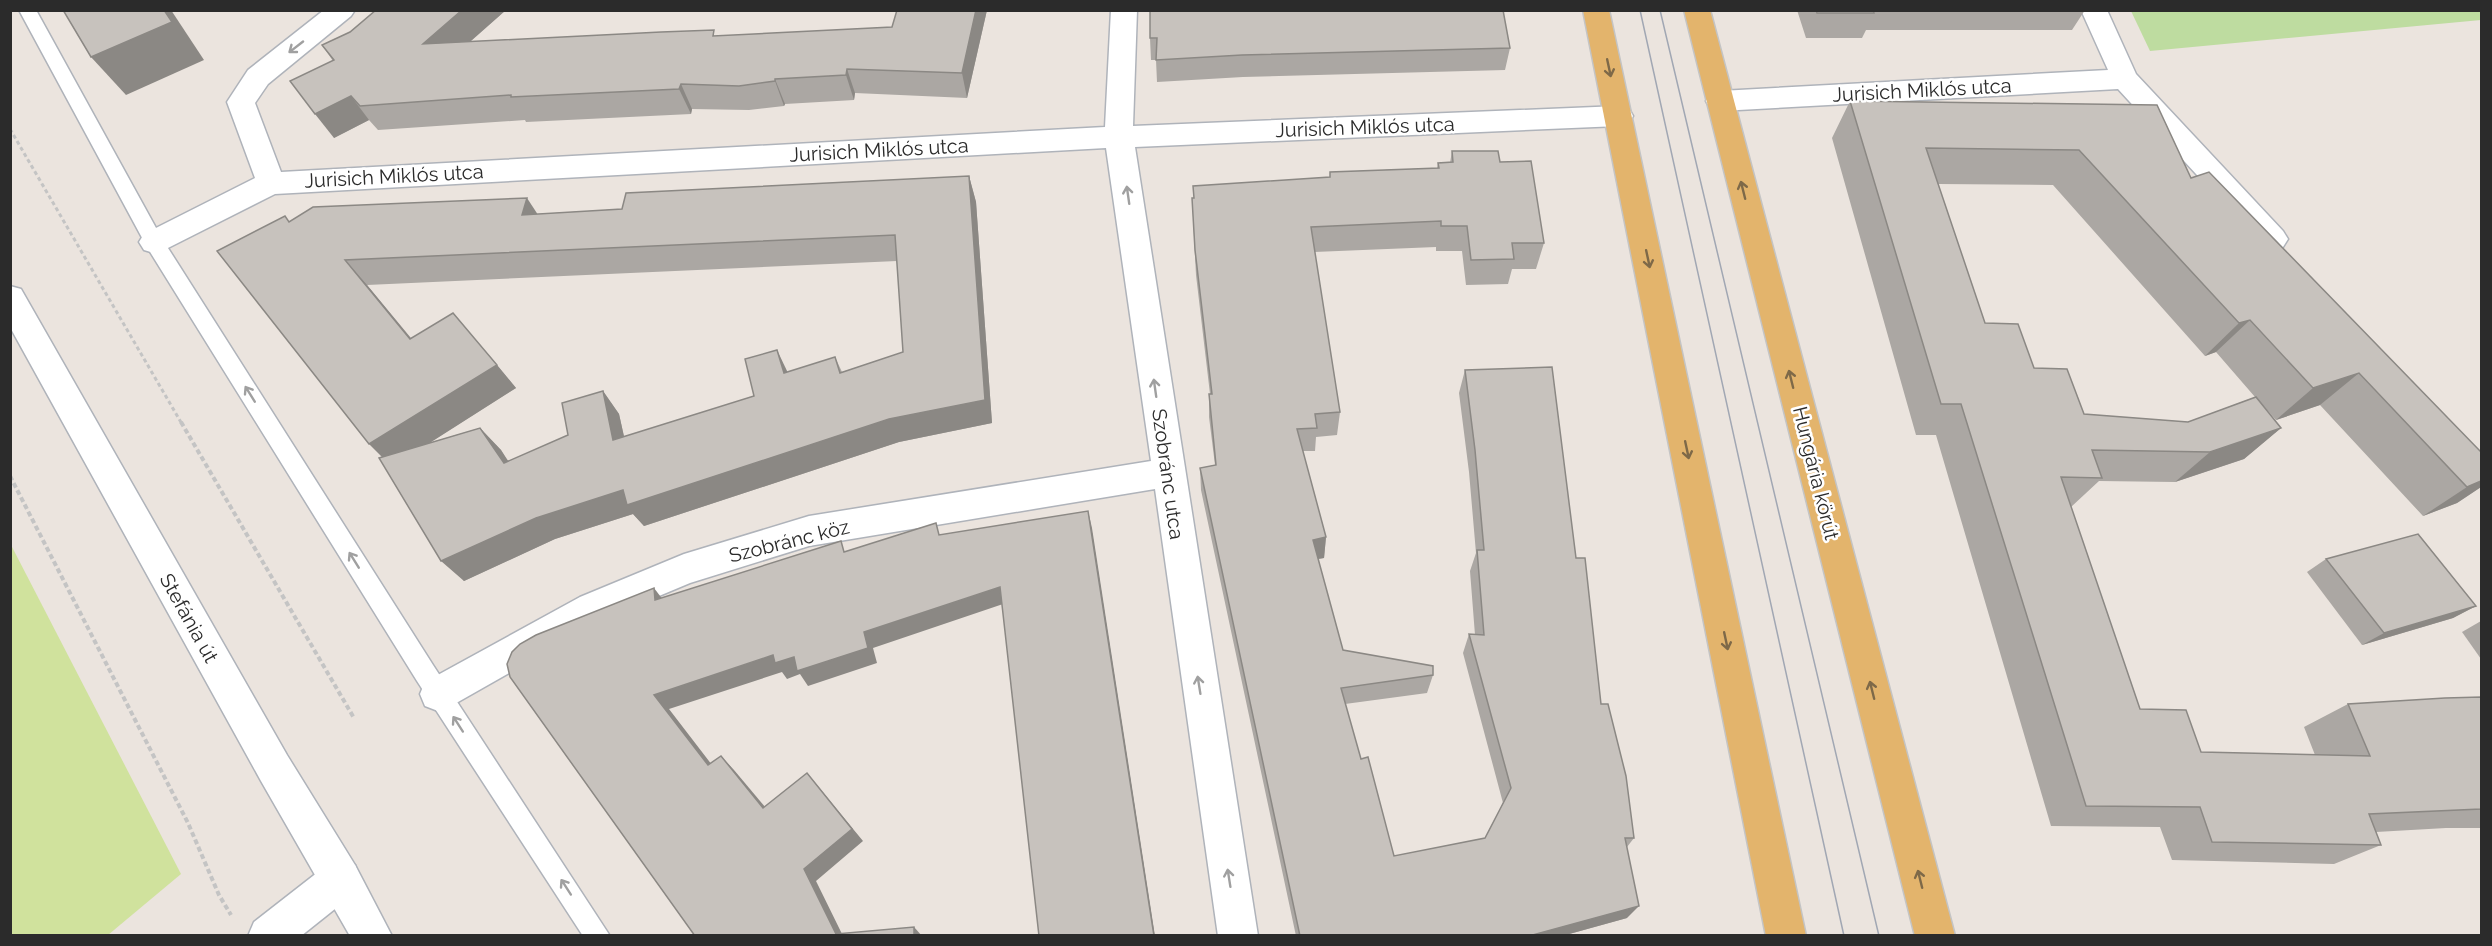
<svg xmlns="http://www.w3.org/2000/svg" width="2492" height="946" font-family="Raleway,sans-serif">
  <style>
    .green { fill: #bedca0 }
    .pitch { fill: #d0e29d }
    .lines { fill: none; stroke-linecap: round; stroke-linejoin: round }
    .service-casing { stroke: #afb3ba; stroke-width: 3 }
    .minor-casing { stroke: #afb3ba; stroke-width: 3 }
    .tertiary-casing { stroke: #afb3ba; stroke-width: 3 }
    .primary-casing { stroke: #c4c4c4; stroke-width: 3 }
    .path-far1 { stroke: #c4c4c4; stroke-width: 3; stroke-dasharray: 4 3; stroke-linecap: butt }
    .path { stroke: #c4c4c4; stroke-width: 4; stroke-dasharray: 5 3; stroke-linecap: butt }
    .service { fill: #fff; fill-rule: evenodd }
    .minor { fill: #fff; fill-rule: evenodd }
    .tertiary { fill: #fff; fill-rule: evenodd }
    .primary { fill: #e3b46c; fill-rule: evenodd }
    .tram { stroke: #a1a7b3; stroke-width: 1.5 }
    .wall { fill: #aba7a3; fill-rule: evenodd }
    .shaded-wall { fill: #8b8884 }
    .building { fill: #c7c2bd; stroke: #8b8884; stroke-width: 1.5 }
    .oneway { stroke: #a0a0a0 }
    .oneway2 { stroke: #7e6948 }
    .labels { text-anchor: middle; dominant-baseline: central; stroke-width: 5; stroke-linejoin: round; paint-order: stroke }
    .street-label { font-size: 20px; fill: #2b2b2b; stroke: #fff }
  </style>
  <rect width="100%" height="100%" fill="#ebe4de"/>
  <path class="green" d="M 2481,10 L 2481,20 L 2150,51 L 2131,11 Z"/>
  <path class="pitch" d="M 11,545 L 181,874 L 108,935 L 11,935 Z"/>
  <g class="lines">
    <defs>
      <path id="service" d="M 19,10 L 36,10 L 161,237 L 433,665 L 610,936 L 583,936 L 417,681 L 147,247 Z"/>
      <g id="minor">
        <path d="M 324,10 L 355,10 L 351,16 L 268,84 L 255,103 L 281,172 L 1105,127 L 1111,10 L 1137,10 L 1133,126 L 1619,106 L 1629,109 L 1633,116 L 1629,123 L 1619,126 L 1135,147 L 1258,936 L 1218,936 L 1155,489 L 809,546 L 690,583 L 604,619 L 451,706 L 438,711 L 425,706 L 420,694 L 425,682 L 580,597 L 684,554 L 809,516 L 1151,461 L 1106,148 L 275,194 L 164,250 L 154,253 L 144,250 L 139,242 L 144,234 L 255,178 L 227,102 L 248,70 Z"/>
        <path d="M 2081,10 L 2107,10 L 2136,74 L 2283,231 L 2288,239 L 2283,247 L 2273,250 L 2263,247 L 2118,89 L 1720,111 L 1710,108 L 1706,101 L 1710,94 L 1720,91 L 2108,70 Z"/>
        <path d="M 341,860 L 355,865 L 360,879 L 355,893 L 301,936 L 248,936 L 254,922 L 327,865 Z"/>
      </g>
      <path id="tertiary" d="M 10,286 L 21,289 L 287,755 L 355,865 L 392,936 L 350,936 L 261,781 L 10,327 Z"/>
      <g id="primary">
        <path d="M 1583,10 L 1609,10 L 1806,936 L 1766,936 Z"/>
        <path d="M 1684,10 L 1710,10 L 1955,936 L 1915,936 Z"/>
      </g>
    </defs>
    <use href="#service" class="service-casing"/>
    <use href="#minor" class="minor-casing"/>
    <use href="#tertiary" class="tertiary-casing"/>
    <use href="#primary" class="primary-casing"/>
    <path class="path-far1" d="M 10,129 L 182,424"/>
    <g class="path">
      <path d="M 181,422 L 354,718"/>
      <path d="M 10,476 L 188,823 L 219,895 L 231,915"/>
    </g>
    <use href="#service" class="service"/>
    <use href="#minor" class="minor"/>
    <use href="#tertiary" class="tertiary"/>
    <use href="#primary" class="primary"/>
    <g class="tram">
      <path d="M 1640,10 L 1844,936"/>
      <path d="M 1660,10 L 1879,936"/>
    </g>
  </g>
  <g class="wall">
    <path d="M 376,10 L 506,10 L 471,41 L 716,36 L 892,27 L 987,10 L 967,98 L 855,93 L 854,100 L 785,104 L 784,106 L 749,110 L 692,109 L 691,114 L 526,122 L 525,120 L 378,130 L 369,120 L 334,138 L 333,61 L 322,45 L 350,32 Z"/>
    <path d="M 1797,10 L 2085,10 L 2072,30 L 1866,30 L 1862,38 L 1806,38 Z"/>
    <path d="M 1150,38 L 1510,48 L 1505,70 L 1243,77 L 1157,82 L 1156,60 L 1151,60 Z"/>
    <path d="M 1850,101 L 2157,105 L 2191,178 L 2481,487 L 2457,503 L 2423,516 L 2320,405 L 2276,420 L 2261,403 L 2281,428 L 2244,459 L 2175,482 L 2099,481 L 2071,507 L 2140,709 L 2201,752 L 2315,755 L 2304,727 L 2348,704 L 2481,697 L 2481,828 L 2446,828 L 2376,832 L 2381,845 L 2334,864 L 2172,860 L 2160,827 L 2051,826 L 1936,435 L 1916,435 L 1832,138 ZM 1938,184 L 2053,185 L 2205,356 L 2216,352 L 2255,397 L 2188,422 L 2084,414 L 1985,323 Z"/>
    <path d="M 1452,151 L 1500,162 L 1544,243 L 1536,269 L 1512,269 L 1508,284 L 1466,285 L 1462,251 L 1436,251 L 1436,247 L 1314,252 L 1340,412 L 1337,435 L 1316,437 L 1315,451 L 1303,451 L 1326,537 L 1324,558 L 1318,559 L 1343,650 L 1433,675 L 1427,693 L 1345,704 L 1361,759 L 1394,856 L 1485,838 L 1503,803 L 1463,653 L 1469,634 L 1475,635 L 1470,571 L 1476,553 L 1469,472 L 1459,393 L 1465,370 L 1576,558 L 1601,704 L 1634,838 L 1627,847 L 1627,918 L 1562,936 L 1296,936 L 1201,490 L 1200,468 L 1215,465 L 1209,417 L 1209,394 L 1210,394 L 1196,275 L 1192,198 L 1330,177 L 1330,172 L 1437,168 L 1438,163 L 1450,163 Z"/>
    <path d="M 969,176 L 976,202 L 992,423 L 899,442 L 644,526 L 633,514 L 555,539 L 464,581 L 382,457 L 289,221 L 537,214 L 622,209 ZM 897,261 L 903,352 L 842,372 L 835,357 L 788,372 L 754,396 L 624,437 L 619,414 L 603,391 L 568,435 L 508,462 L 501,450 L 480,428 L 429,443 L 516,388 L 497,365 L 411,338 L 367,285 Z"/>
    <path d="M 2326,559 L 2476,606 L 2453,618 L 2362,645 L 2307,572 Z"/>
    <path d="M 2481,621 L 2481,659 L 2462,632 Z"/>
  </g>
  <g class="shaded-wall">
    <path d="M 164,10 L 171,10 L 204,60 L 126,95 L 91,57 Z"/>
    <path d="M 462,10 L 506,10 L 439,69 L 423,44 Z"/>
    <path d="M 976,10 L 987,10 L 967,98 L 962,73 Z"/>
    <path d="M 847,69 L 855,93 L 854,100 L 846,75 Z"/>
    <path d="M 775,79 L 785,104 L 784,106 L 775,81 Z"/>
    <path d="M 681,84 L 692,109 L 691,114 L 679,89 Z"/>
    <path d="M 351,96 L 369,120 L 334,138 L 315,114 Z"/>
    <path d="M 969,176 L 976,202 L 992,423 L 899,442 L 644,526 L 633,514 L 555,539 L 464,581 L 441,561 L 536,518 L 623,490 L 889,419 Z"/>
    <path d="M 527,198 L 544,224 L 522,215 Z"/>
    <path d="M 345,260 L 367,285 L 431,363 L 410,339 Z"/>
    <path d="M 2250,320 L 2216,352 L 2205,356 L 2239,323 Z"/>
    <path d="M 777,350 L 788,373 L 784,373 Z"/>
    <path d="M 497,365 L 516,388 L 392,467 L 369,444 Z"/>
    <path d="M 2359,373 L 2320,405 L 2276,420 L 2313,388 Z"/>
    <path d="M 603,391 L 619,414 L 630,463 L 613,440 Z"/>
    <path d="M 480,428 L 501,450 L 524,485 L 504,463 Z"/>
    <path d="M 2281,428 L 2244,459 L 2175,482 L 2210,452 Z"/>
    <path d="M 2481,481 L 2481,487 L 2457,503 L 2423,516 L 2467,487 Z"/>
    <path d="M 1088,511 L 1092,528 L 1155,936 L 1154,936 Z"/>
    <path d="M 1326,537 L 1324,558 L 1311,560 L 1313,540 Z"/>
    <path d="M 1000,587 L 1006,603 L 873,648 L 877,663 L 808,686 L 800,674 L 787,679 L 782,672 L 669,709 L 722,778 L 708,765 L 654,695 L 773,655 L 864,632 Z"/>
    <path d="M 654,588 L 667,605 L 655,600 Z"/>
    <path d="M 2476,606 L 2453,618 L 2362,645 L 2384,633 Z"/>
    <path d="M 721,756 L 734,770 L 776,820 L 763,808 Z"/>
    <path d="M 807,773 L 863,841 L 816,881 L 843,936 L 836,934 L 804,869 Z"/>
    <path d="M 1639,906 L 1627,918 L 1562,936 L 1529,936 Z"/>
    <path d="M 914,927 L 922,936 L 914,936 Z"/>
  </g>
  <g class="building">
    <path d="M 63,10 L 164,10 L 172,22 L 91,57 Z"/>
    <path d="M 376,10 L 462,10 L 423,44 L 661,32 L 714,30 L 713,36 L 892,27 L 897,10 L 976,10 L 962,73 L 847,69 L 846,75 L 775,79 L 775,81 L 739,86 L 681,84 L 679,89 L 511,97 L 511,95 L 360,106 L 351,96 L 315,114 L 290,81 L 334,60 L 322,45 L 350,32 Z"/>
    <path d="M 1150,10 L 1503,10 L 1510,48 L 1242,55 L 1156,60 L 1157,38 L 1150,38 Z"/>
    <path d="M 1816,10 L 1873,10 L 1874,13 L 1817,13 Z"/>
    <path d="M 1850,101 L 2157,105 L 2191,178 L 2209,172 L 2481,452 L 2481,481 L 2467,487 L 2359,373 L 2313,388 L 2250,320 L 2239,323 L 2079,150 L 1926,148 L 1985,323 L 2018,324 L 2034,368 L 2067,369 L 2084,414 L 2188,422 L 2256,397 L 2281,428 L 2210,452 L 2092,450 L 2102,478 L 2061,477 L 2140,709 L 2186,710 L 2201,752 L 2370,756 L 2348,704 L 2445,698 L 2481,697 L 2481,809 L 2369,814 L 2381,845 L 2212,842 L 2200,807 L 2086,806 L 1961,404 L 1941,404 Z"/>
    <path d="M 1452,151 L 1498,151 L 1500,162 L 1531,161 L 1544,243 L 1512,243 L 1514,259 L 1471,260 L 1467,226 L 1441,226 L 1441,221 L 1311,227 L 1340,412 L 1315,414 L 1317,428 L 1297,429 L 1326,537 L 1313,540 L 1343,650 L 1433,666 L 1433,675 L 1341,688 L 1361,759 L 1368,757 L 1394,856 L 1485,838 L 1511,788 L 1469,634 L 1484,635 L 1477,550 L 1484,550 L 1475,450 L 1465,370 L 1552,367 L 1576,558 L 1585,558 L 1601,704 L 1608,704 L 1626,776 L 1634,838 L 1625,838 L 1639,906 L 1529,936 L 1300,936 L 1200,468 L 1216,465 L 1209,394 L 1212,394 L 1195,250 L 1192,198 L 1194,198 L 1193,186 L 1330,177 L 1330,172 L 1439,168 L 1438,163 L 1453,162 Z"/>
    <path d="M 969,176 L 985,400 L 889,419 L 627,505 L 623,490 L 536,518 L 441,561 L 379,458 L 480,428 L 504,463 L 568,435 L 562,403 L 603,391 L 613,440 L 754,396 L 745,359 L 777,350 L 784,373 L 835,357 L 840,373 L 903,352 L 895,235 L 345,260 L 410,339 L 453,313 L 497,365 L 369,444 L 217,251 L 285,216 L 289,222 L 313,207 L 527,198 L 522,215 L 622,209 L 626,193 Z"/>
    <path d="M 1088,511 L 1154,936 L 1039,936 L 1000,587 L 864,632 L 868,648 L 797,671 L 794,657 L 775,663 L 773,655 L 654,695 L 708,765 L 721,756 L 763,808 L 807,773 L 852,829 L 804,869 L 836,934 L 914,927 L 914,936 L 695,936 L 510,677 L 507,664 L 512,652 L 520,644 L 536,635 L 654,588 L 655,600 L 841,541 L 844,552 L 936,523 L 939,535 Z"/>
    <path d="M 2418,534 L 2476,606 L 2384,633 L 2326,559 Z"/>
  </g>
  <defs><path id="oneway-shaft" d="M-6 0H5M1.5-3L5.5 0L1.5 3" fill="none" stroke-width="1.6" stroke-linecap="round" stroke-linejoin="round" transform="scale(1.5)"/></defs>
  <g class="oneway">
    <use href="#oneway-shaft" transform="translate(296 47) rotate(142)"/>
    <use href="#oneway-shaft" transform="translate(1128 195) rotate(-98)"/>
    <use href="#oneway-shaft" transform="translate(1155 388) rotate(-98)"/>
    <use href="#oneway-shaft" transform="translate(250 394) rotate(-122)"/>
    <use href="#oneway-shaft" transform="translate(354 560) rotate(-122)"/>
    <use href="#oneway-shaft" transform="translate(1199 685) rotate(-99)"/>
    <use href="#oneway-shaft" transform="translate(458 724) rotate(-123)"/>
    <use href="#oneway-shaft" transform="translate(1229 878) rotate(-99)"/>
    <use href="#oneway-shaft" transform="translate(566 887) rotate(-123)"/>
  </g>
  <g class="oneway2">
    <use href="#oneway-shaft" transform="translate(1609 68) rotate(78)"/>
    <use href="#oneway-shaft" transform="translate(1743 190) rotate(-104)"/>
    <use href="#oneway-shaft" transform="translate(1648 259) rotate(78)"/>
    <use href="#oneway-shaft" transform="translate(1791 379) rotate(-104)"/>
    <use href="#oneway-shaft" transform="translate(1687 450) rotate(78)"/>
    <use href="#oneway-shaft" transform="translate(1726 641) rotate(78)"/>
    <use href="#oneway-shaft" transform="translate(1872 690) rotate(-104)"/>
    <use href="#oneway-shaft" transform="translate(1920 879) rotate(-104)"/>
  </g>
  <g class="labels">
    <g class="street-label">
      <text transform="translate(1922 90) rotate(-3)">Jurisich Miklós utca</text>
      <text transform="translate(1365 127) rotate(-2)">Jurisich Miklós utca</text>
      <text transform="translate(879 150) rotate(-3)">Jurisich Miklós utca</text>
      <text transform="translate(394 176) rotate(-3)">Jurisich Miklós utca</text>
      <text transform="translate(1816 473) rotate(76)">Hungária körút</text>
      <text transform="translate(1168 474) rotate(82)">Szobránc utca</text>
      <text transform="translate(789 541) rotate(-14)">Szobránc köz</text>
      <text transform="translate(189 618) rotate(61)">Stefánia út</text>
    </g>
  </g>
  <rect width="2492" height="946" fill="none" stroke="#2b2b2b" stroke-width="24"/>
</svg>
